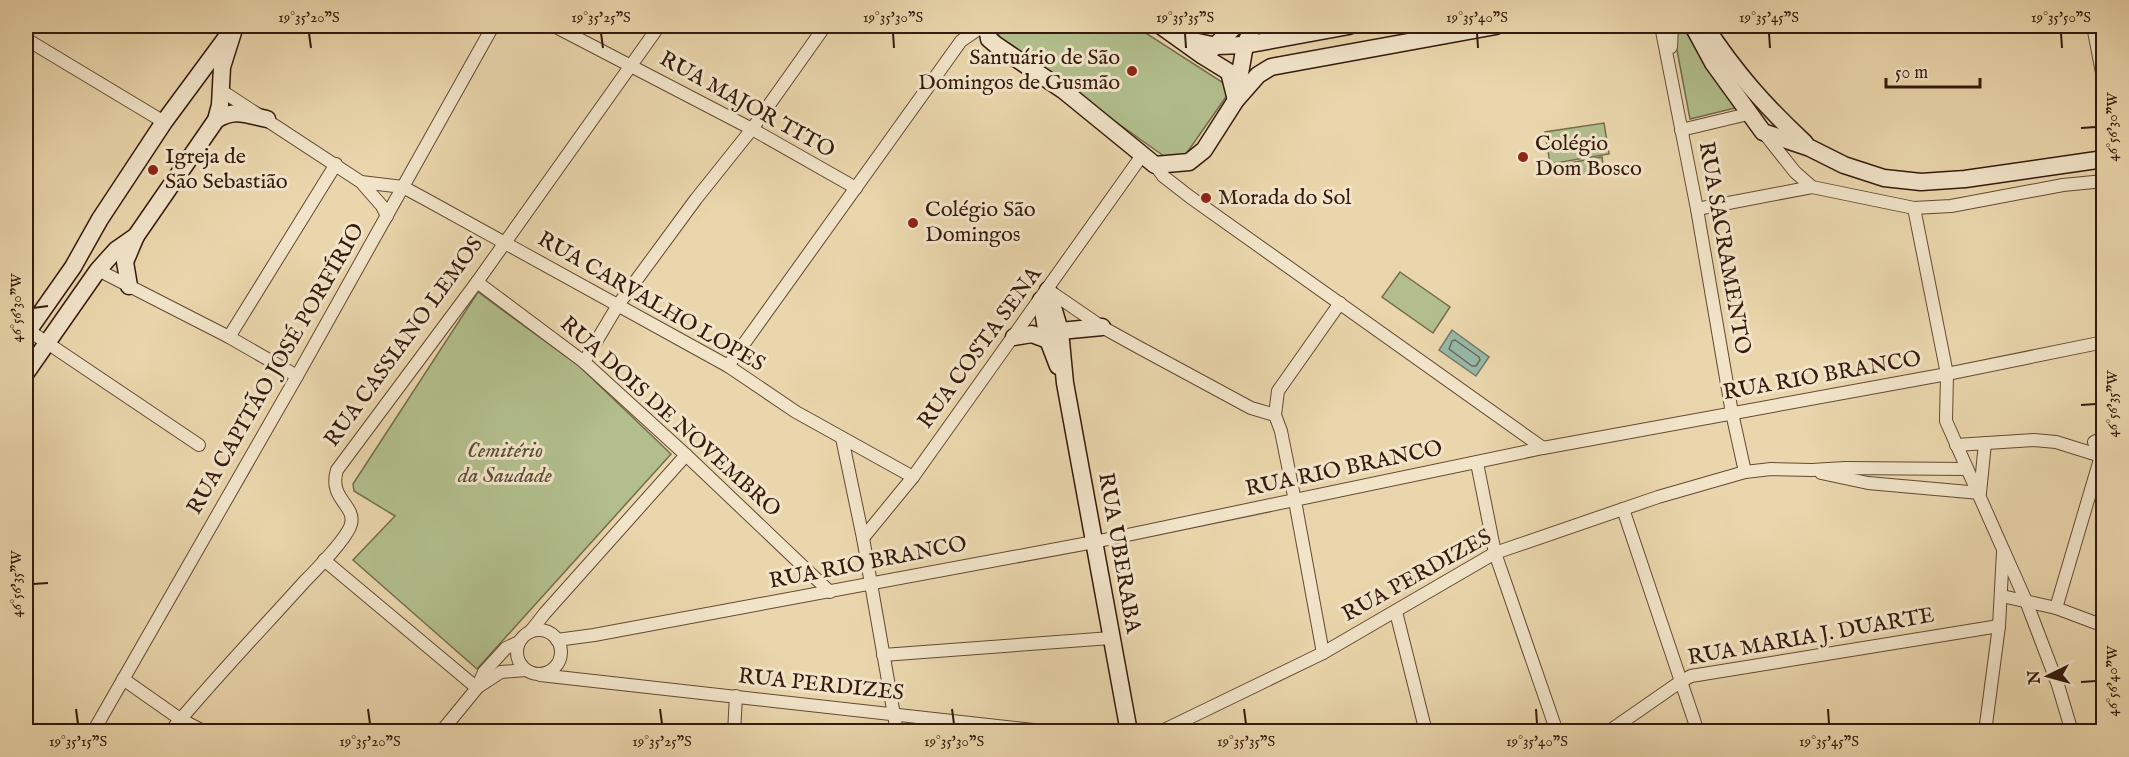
<svg xmlns="http://www.w3.org/2000/svg" width="2129" height="757" font-family="'IM FELL English',serif">
  <style>
    .green { fill: #b2bf8d; stroke: #746c4c; stroke-width: 1.5 }
    .water { fill: #98b9a9; stroke: #70796a; stroke-width: 1.5 }
    .lines { fill: none; stroke-linecap: round; stroke-linejoin: round }
    .shore { stroke: #666a5a; stroke-width: 1.5 }
    .street-casing { stroke: #624934; stroke-width: 14 }
    .secondary-casing { stroke: #351a0c; stroke-width: 19 }
    .street { stroke: #f1e4c9; stroke-width: 12 }
    .secondary { stroke: #f1e4c9; stroke-width: 16 }
    .ticks { fill: none; stroke: #351a0c; stroke-width: 2 }
    .poi-dot { fill: #8f2418; stroke: #f1e4c9; stroke-width: 2 }
    .labels { text-anchor: middle; dominant-baseline: central; stroke-width: 6; stroke-linejoin: round; paint-order: stroke }
    .poi-label { font-size: 22px; fill: #351a0c; stroke: #f1e4c9; text-anchor: start }
    .street-label { font-size: 22px; fill: #351a0c; stroke: #f1e4c9 }
    .park-label { font-size: 22px; font-style: italic; fill: #5a4c33; stroke: #f1e4c9 }
    .neatline { fill: none; stroke: #351a0c; stroke-width: 2 }
    .ticks-label { font-size: 15px; text-anchor: middle; fill: #351a0c }
  </style>
  <rect width="100%" height="100%" fill="#ead6ac"/>
  <filter id="stains"><feTurbulence type="fractalNoise" baseFrequency=".00333" numOctaves="4"/><feColorMatrix values="0 0 0 0 .2 0 0 0 0 .09 0 0 0 0 .02 0 0 0 .5 -.17"/></filter>
  <radialGradient id="worn" r=".72"><stop offset=".6" stop-color="#630" stop-opacity="0"/><stop offset="1" stop-color="#630" stop-opacity=".3"/></radialGradient>
  <g class="green">
    <path d="M 993,26 L 1135,26 L 1225,84 L 1228,94 L 1186,154 L 1168,159 L 1002,41 Z"/>
    <path d="M 1678,26 L 1682,26 L 1735,108 L 1690,119 L 1676,45 Z"/>
    <path d="M 1604,123 L 1609,154 L 1550,164 L 1545,132 Z"/>
    <path d="M 1602,157 L 1604,170 L 1571,176 L 1569,163 Z"/>
    <path d="M 1400,272 L 1450,307 L 1433,333 L 1382,297 Z"/>
    <path d="M 478,292 L 579,366 L 671,454 L 477,669 L 353,560 L 395,516 L 354,491 L 353,484 Z"/>
  </g>
  <path class="water" d="M 1452,330 L 1489,357 L 1476,376 L 1439,350 Z"/>
  <g class="lines">
    <path class="shore" d="M 1455,340 L 1479,357 L 1480,360 L 1476,366 L 1472,366 L 1449,349 L 1452,341 Z"/>
    <defs>
      <g id="street">
        <path d="M 554,26 L 752,129 L 856,188"/>
        <path d="M 1661,26 L 1697,209 L 1732,413 L 1745,472"/>
        <path d="M 2093,26 L 2104,83"/>
        <path d="M 26,39 L 164,122"/>
        <path d="M 1671,47 L 1672,26"/>
        <path d="M 222,91 L 361,182 L 382,206 L 387,216"/>
        <path d="M 1681,130 L 1748,114"/>
        <path d="M 1764,133 L 1795,172 L 1812,187 L 1914,208 L 1951,206 L 2063,185 L 2104,181"/>
        <path d="M 1155,165 L 1163,176 L 1190,197 L 1543,448"/>
        <path d="M 361,182 L 403,187 L 427,200 L 728,366 L 796,412 L 913,477"/>
        <path d="M 1914,208 L 1947,374 L 1946,421 L 2026,601 L 2058,685 L 2072,732"/>
        <path d="M 1697,209 L 1812,187"/>
        <path d="M 98,270 L 229,337 L 297,376"/>
        <path d="M 477,282 L 584,362 L 686,455 L 830,592"/>
        <path d="M 1048,290 L 1102,327 L 1140,348 L 1251,408 L 1275,415"/>
        <path d="M 28,330 L 199,445"/>
        <path d="M 229,337 L 336,164"/>
        <path d="M 584,362 L 618,305 L 696,199 L 752,129 L 825,26"/>
        <path d="M 728,366 L 961,41 L 977,30 L 987,28"/>
        <path d="M 842,438 L 863,538 L 897,732"/>
        <path d="M 1956,445 L 2034,440 L 2056,442 L 2104,457"/>
        <path d="M 1477,463 L 1495,553 L 1557,732"/>
        <path d="M 1821,473 L 1868,483 L 1980,493 L 1985,443"/>
        <path d="M 1623,509 L 1698,732"/>
        <path d="M 863,538 L 913,477 L 1143,154"/>
        <path d="M 324,560 L 477,688"/>
        <path d="M 2002,596 L 2056,608 L 2104,626"/>
        <path d="M 2056,608 L 2101,456 L 2094,442 L 2104,437"/>
        <path d="M 1396,612 L 1426,732"/>
        <circle cx="539" cy="652" r="22"/>
        <path d="M 530,632 L 545,613 L 686,455"/>
        <path d="M 557,640 L 594,635 L 1094,542 L 1543,448 L 1947,374 L 2104,342"/>
        <path d="M 1323,653 L 1295,501 L 1281,431 L 1275,415 L 1278,391 L 1340,303"/>
        <path d="M 883,655 L 1111,638"/>
        <path d="M 540,675 L 1051,732"/>
        <path d="M 123,679 L 180,719 L 205,732"/>
        <path d="M 478,687 L 501,672 L 526,670"/>
        <path d="M 93,732 L 297,376 L 493,26"/>
        <path d="M 170,732 C 213,680 260,631 305,581 C 316,570 348,537 351,524 C 356,505 328,499 337,470 L 477,282 L 659,26"/>
        <path d="M 441,732 L 477,688 L 484,672 L 506,648 L 519,642"/>
        <path d="M 734,732 L 736,696"/>
        <path d="M 1160,732 L 1323,653 L 1495,553 L 1658,497 L 1745,472 L 1771,469 L 1812,470 L 1845,468 L 1967,469"/>
        <path d="M 1608,732 L 1680,682 L 1691,676 L 1999,626"/>
        <path d="M 1985,732 L 1999,626 L 2003,552"/>
      </g>
      <g id="secondary">
        <path d="M 987,26 L 989,39 L 996,45 L 1063,90 L 1155,165 L 1189,162 L 1204,150 L 1236,100 L 1258,75 L 1271,67 L 1496,26"/>
        <path d="M 1161,26 L 1203,56 L 1229,72 L 1236,100"/>
        <path d="M 1693,26 L 1713,63 L 1763,132 L 1810,148 L 1844,165 L 1884,178 L 1921,182 L 1965,179 L 2104,159"/>
        <path d="M 1705,26 C 1735,72 1765,106 1805,143"/>
        <path d="M 1180,38 L 1216,46 L 1245,45 L 1349,26"/>
        <path d="M 1211,50 L 1235,26"/>
        <path d="M 1237,90 L 1245,45 L 1253,26"/>
        <path d="M 216,120 C 235,108 247,115 267,119"/>
        <path d="M 129,286 L 125,262 L 136,236"/>
        <path d="M 1048,290 L 1060,331 L 1065,383 L 1129,732"/>
        <path d="M 1041,300 L 1048,340 L 1058,366"/>
        <path d="M 1060,331 L 1102,327"/>
        <path d="M 26,334 L 73,267 L 100,219 L 164,122 L 226,38"/>
        <path d="M 1014,337 L 1032,334 L 1048,340"/>
        <path d="M 26,373 L 98,270 L 116,250 L 136,236 L 216,120 L 220,105 L 222,67 L 235,26"/>
      </g>
    </defs>
    <use href="#street" class="street-casing"/>
    <use href="#secondary" class="secondary-casing"/>
    <use href="#street" class="street"/>
    <use href="#secondary" class="secondary"/>
  </g>
  <path class="ticks" d="M 309,33 L 311,48M 601,33 L 603,48M 893,33 L 894,48M 1185,33 L 1186,48M 1477,33 L 1478,48M 1769,33 L 1770,48M 2061,33 L 2062,48M 2081,128 L 2096,127M 33,308 L 48,306M 2081,405 L 2096,404M 33,584 L 48,583M 2081,682 L 2096,681M 76,709 L 78,724M 368,709 L 370,724M 660,709 L 662,724M 952,709 L 954,724M 1244,709 L 1246,724M 1536,709 L 1537,724M 1828,709 L 1829,724"/>
  <g class="poi-dot">
    <circle cx="1132" cy="71" r="6"/>
    <circle cx="1523" cy="157" r="6"/>
    <circle cx="153" cy="170" r="6"/>
    <circle cx="1206" cy="198" r="6"/>
    <circle cx="913" cy="223" r="6"/>
  </g>
  <g class="labels">
    <g class="poi-label">
      <text x="1120" y="58" text-anchor="end">Santuário de São<tspan x="1120" dy="25">Domingos de Gusmão</tspan></text>
      <text x="1535" y="144">Colégio<tspan x="1535" dy="25">Dom Bosco</tspan></text>
      <text x="165" y="157">Igreja de<tspan x="165" dy="25">São Sebastião</tspan></text>
      <text x="1218" y="198">Morada do Sol</text>
      <text x="925" y="210">Colégio São<tspan x="925" dy="25">Domingos</tspan></text>
    </g>
    <g class="street-label">
      <text transform="translate(747 105) rotate(29)">RUA MAJOR TITO</text>
      <text transform="translate(1724 248) rotate(80)">RUA SACRAMENTO</text>
      <text transform="translate(651 302) rotate(30)">RUA CARVALHO LOPES</text>
      <text transform="translate(404 342) rotate(-54)">RUA CASSIANO LEMOS</text>
      <text transform="translate(980 348) rotate(-54)">RUA COSTA SENA</text>
      <text transform="translate(276 369) rotate(-60)">RUA CAPITÃO JOSÉ PORFÍRIO</text>
      <text transform="translate(1822 376) rotate(-10)">RUA RIO BRANCO</text>
      <text transform="translate(670 417) rotate(42)">RUA DOIS DE NOVEMBRO</text>
      <text transform="translate(1344 469) rotate(-12)">RUA RIO BRANCO</text>
      <text transform="translate(1119 553) rotate(80)">RUA UBERABA</text>
      <text transform="translate(868 563) rotate(-11)">RUA RIO BRANCO</text>
      <text transform="translate(1417 576) rotate(-29)">RUA PERDIZES</text>
      <text transform="translate(1811 637) rotate(-10)">RUA MARIA J. DUARTE</text>
      <text transform="translate(821 685) rotate(6)">RUA PERDIZES</text>
    </g>
    <g class="park-label">
      <text x="505" y="451">Cemitério<tspan x="505" dy="25">da Saudade</tspan></text>
    </g>
  </g>
  <rect width="2129" height="757" fill="none" stroke="#ead6ac" stroke-width="66"/>
  <g transform="translate(2048 676) rotate(265)" stroke="#f1e4c9" stroke-width="4.5" paint-order="stroke">
  <path d="M0-4.5L10 22L0 15L-10 22Z" fill="#351a0c"/>
  <text y="-9" font-size="16" font-weight="bold" text-anchor="middle" fill="#351a0c">N</text>
  </g>
  <path d="M1886 78v9h94v-9" fill="none" stroke="#351a0c" stroke-width="3"/>
  <text x="1895" y="78" font-size="18" fill="#351a0c" stroke="#f1e4c9" stroke-width="4.5" paint-order="stroke">50 m</text>
  <rect x="33" y="33" width="2063" height="691" class="neatline"/>
  <g class="ticks-label">
    <text x="309" y="22">19°35'20"S</text>
    <text x="601" y="22">19°35'25"S</text>
    <text x="893" y="22">19°35'30"S</text>
    <text x="1185" y="22">19°35'35"S</text>
    <text x="1477" y="22">19°35'40"S</text>
    <text x="1769" y="22">19°35'45"S</text>
    <text x="2061" y="22">19°35'50"S</text>
    <text transform="translate(2112 127) rotate(-90)" y="5">46°56'30"W</text>
    <text transform="translate(16 308) rotate(-90)" y="5">46°56'30"W</text>
    <text transform="translate(2112 404) rotate(-90)" y="5">46°56'35"W</text>
    <text transform="translate(16 584) rotate(-90)" y="5">46°56'35"W</text>
    <text transform="translate(2112 681) rotate(-90)" y="5">46°56'40"W</text>
    <text x="78" y="746">19°35'15"S</text>
    <text x="370" y="746">19°35'20"S</text>
    <text x="662" y="746">19°35'25"S</text>
    <text x="954" y="746">19°35'30"S</text>
    <text x="1246" y="746">19°35'35"S</text>
    <text x="1537" y="746">19°35'40"S</text>
    <text x="1829" y="746">19°35'45"S</text>
  </g>
  <rect width="100%" height="100%" filter="url(#stains)"/>
  <rect width="100%" height="100%" fill="url(#worn)"/>
</svg>
